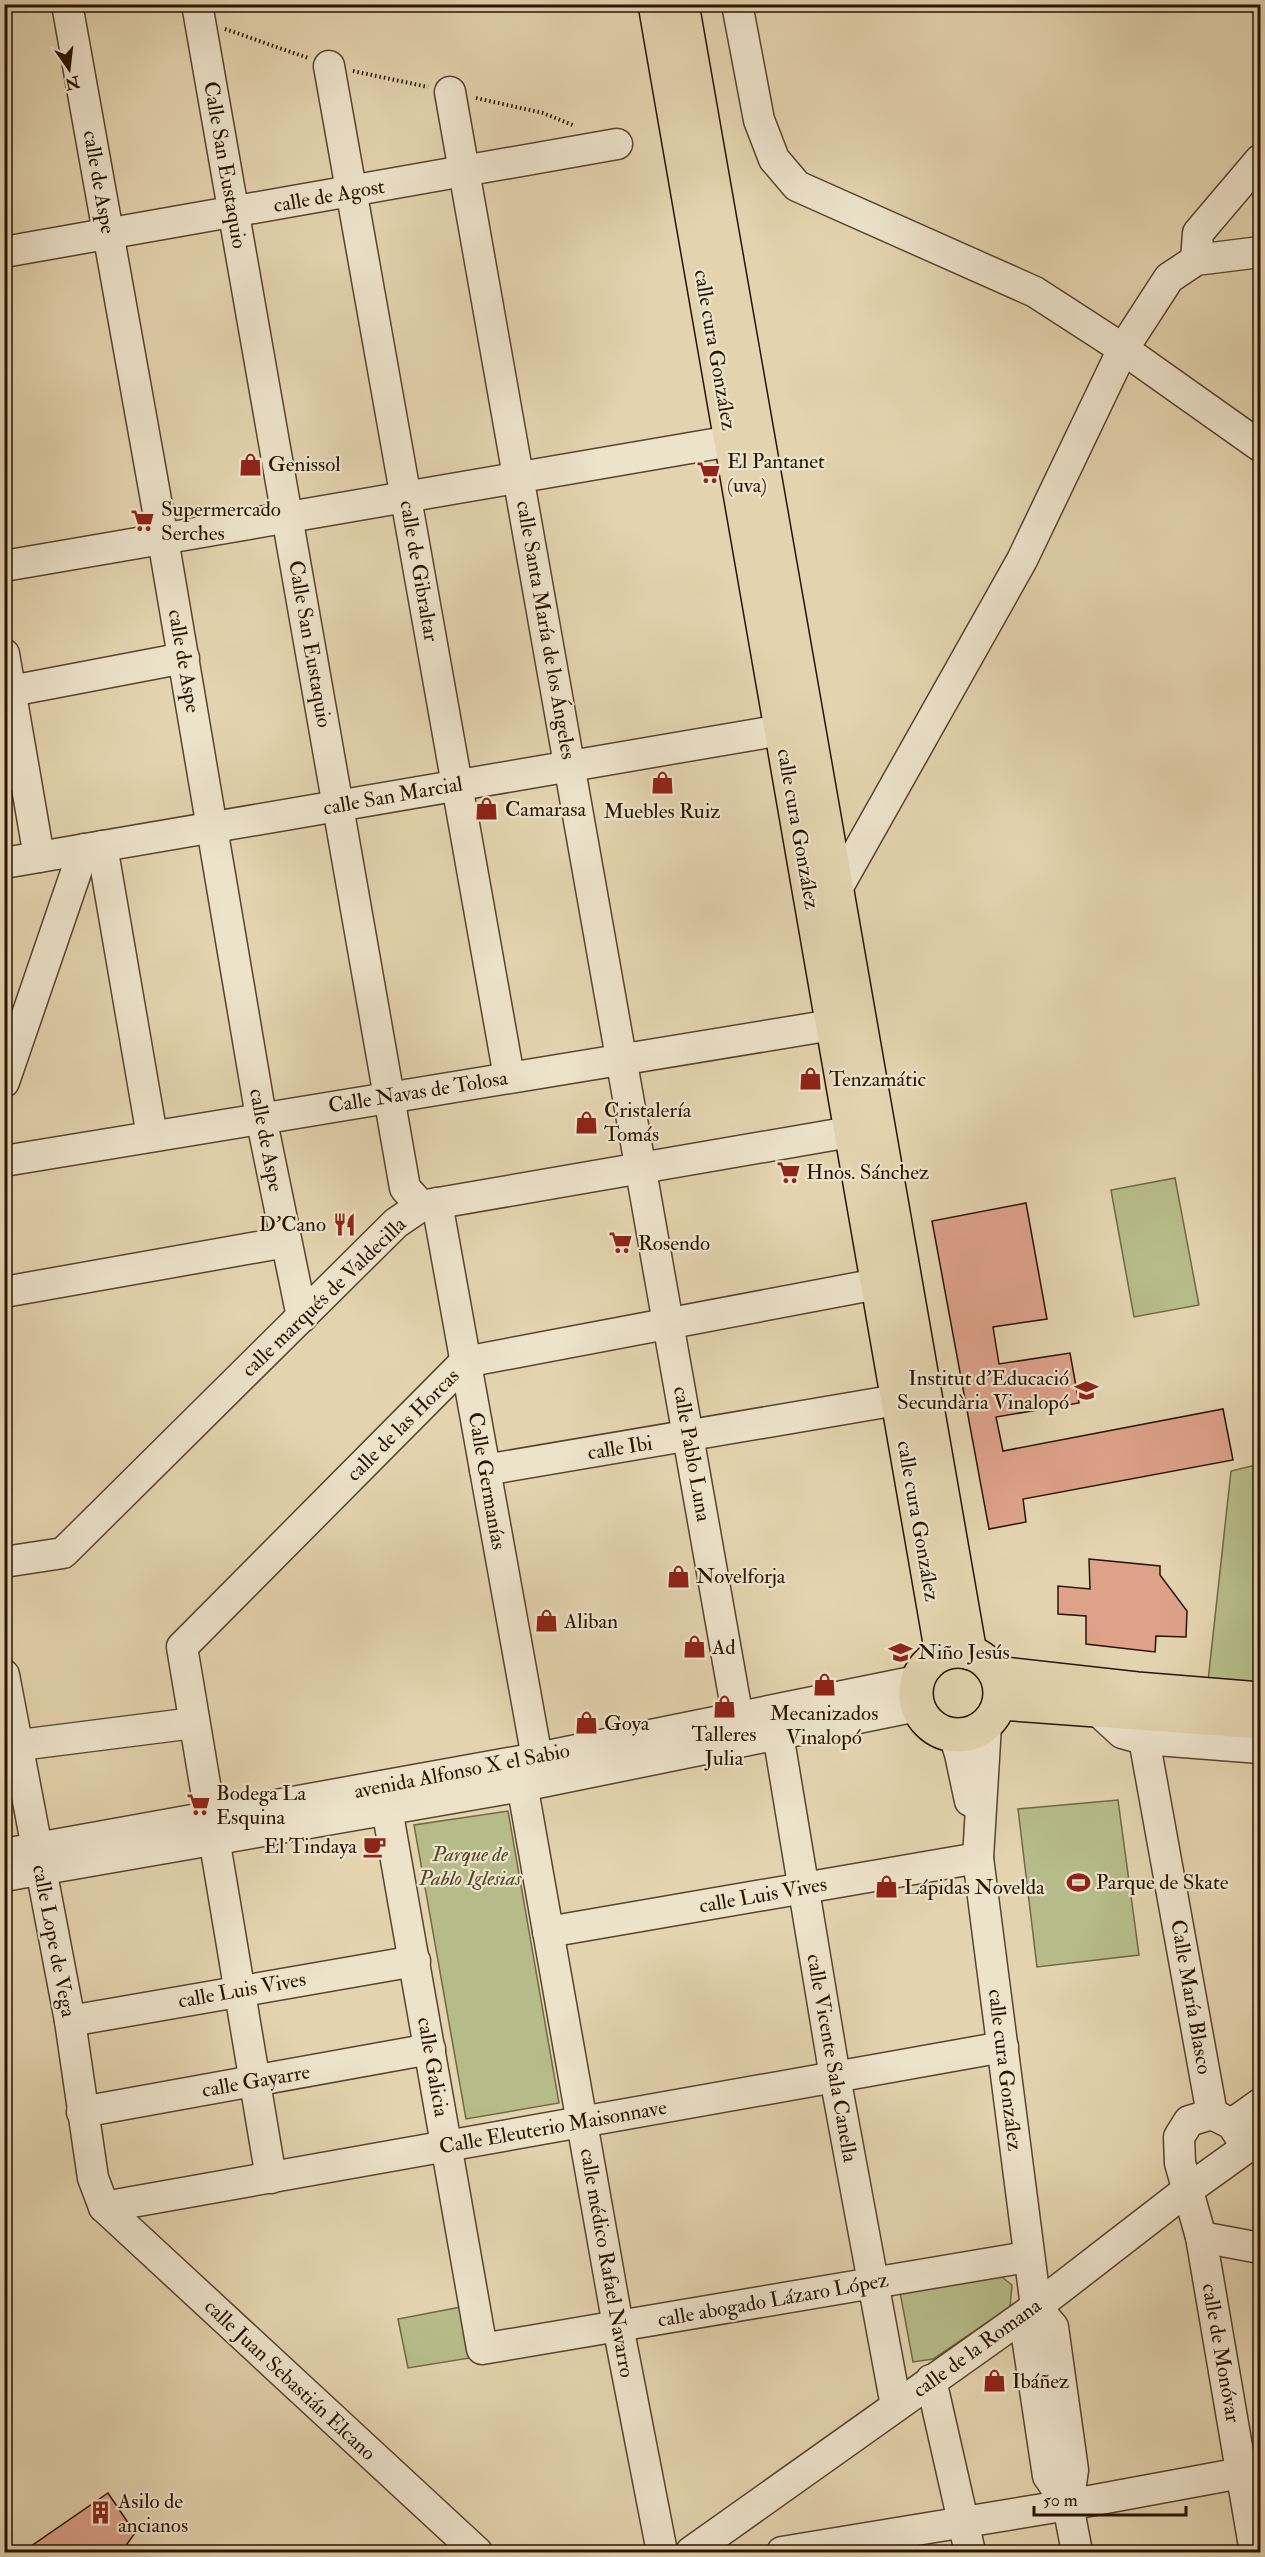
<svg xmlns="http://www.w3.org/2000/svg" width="1265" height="2557" font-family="'IM FELL Double Pica',serif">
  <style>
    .green { fill: #b6bc89; stroke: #706846; stroke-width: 1.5 }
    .building { fill: #dea28b; stroke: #291403; stroke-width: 1.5 }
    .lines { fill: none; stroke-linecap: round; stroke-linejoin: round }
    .minor-casing { stroke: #58442e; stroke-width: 33 }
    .major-casing { stroke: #291403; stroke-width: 36 }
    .path { stroke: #291403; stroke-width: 4; stroke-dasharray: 1.5 3; stroke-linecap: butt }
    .minor { stroke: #ede3cb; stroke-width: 30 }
    .major { stroke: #e3d4af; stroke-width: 33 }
    .labels { text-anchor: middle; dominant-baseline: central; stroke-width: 4.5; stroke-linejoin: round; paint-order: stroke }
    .street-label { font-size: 21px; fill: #291403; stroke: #ede3cb }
    .poi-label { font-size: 21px; fill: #291403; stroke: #ede3cb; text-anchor: start }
    .park-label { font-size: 21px; font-style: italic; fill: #53462b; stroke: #ede3cb }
  </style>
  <rect width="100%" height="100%" fill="#e3d4af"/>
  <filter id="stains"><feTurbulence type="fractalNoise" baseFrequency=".00333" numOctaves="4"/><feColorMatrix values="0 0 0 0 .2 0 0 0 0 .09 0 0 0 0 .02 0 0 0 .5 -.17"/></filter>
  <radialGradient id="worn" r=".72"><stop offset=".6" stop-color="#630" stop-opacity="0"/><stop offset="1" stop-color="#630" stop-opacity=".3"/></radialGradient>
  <g class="green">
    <path d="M 1175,1178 L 1199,1305 L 1134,1317 L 1111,1190 Z"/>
    <path d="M 1260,1464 L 1260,1686 L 1208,1681 L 1231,1471 Z"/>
    <path d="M 1118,1800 L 1139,1955 L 1037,1967 L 1018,1809 Z"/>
    <path d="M 508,1811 L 559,2103 L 466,2119 L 414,1825 Z"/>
    <path d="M 998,2274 L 1012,2285 L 1010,2307 L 933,2359 L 913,2362 L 899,2287 Z"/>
    <path d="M 461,2307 L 470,2358 L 408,2368 L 398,2319 Z"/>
  </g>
  <g class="building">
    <path d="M 1026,1203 L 1047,1319 L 993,1327 L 999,1364 L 1070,1353 L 1079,1403 L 996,1417 L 1003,1451 L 1223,1409 L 1233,1460 L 1023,1499 L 1026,1522 L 989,1529 L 932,1221 Z"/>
    <path d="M 1089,1559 L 1160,1566 L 1160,1575 L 1187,1611 L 1186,1637 L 1156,1636 L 1155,1652 L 1086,1644 L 1086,1616 L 1058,1614 L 1058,1586 L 1090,1589 Z"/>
    <path d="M 108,2493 L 135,2533 L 127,2544 L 133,2553 L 21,2553 Z"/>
  </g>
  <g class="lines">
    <defs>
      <g id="minor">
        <path d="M 67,4 L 163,539 L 261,1117 L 302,1317"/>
        <path d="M 197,4 L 405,1188 L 421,1206"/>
        <path d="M 737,4 L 759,120 L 774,159 L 797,186 L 1035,292 L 1123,349 L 1260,446"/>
        <path d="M 329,66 L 509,1077"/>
        <path d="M 450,92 L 742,1741"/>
        <path d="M 4,252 L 617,144"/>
        <path d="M 1196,260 L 1198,233 L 1260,160"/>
        <path d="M 4,566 L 731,441"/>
        <path d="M 4,654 L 39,857"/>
        <path d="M 11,691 L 184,658"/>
        <path d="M 102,846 L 152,1136"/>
        <path d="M 4,863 L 781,730"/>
        <path d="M 838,887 L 1022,560 L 1123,349 L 1169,278 L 1196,260 L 1260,252"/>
        <path d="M 4,1082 L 84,849"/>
        <path d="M 4,1161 L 832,1025"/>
        <path d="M 437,1203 L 537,1758"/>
        <path d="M 4,1292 L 286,1242"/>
        <path d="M 485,1470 L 897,1400"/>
        <path d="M 4,1562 L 63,1553 L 396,1223 L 421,1206 L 850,1132"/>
        <path d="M 4,1675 L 70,2021 L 93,2178 L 104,2207 L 477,2552"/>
        <path d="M 1096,1709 L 1122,1733 L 1144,1739 L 1260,1748"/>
        <path d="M 775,1716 L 835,2077 L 896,2406"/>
        <path d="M 986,1725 L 978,1858 L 1036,2307 L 1026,2330 L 1048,2476 L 1068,2505"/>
        <path d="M 954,1735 L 960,1754 L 970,1801"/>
        <path d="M 1144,1739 L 1212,2114"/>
        <path d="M 4,1747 L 194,1723"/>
        <path d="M 519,1767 L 618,2326 L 662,2552"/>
        <path d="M 383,1786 L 482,2349 L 1027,2257"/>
        <path d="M 4,1854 L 537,1758 L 917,1681"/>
        <path d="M 4,1876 L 522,1786 L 917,1706"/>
        <path d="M 548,1932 L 978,1858"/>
        <path d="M 70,2021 L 415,1961"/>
        <path d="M 82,2112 L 430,2049"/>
        <path d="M 1232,2124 L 1260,2104"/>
        <path d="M 1247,2147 L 1232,2124 L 1212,2114 L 1189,2121 L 1179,2137 L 1180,2163 L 1201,2237 L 1255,2552"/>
        <path d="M 271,2178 L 182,1647 L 465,1362 L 877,1284"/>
        <path d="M 104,2207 L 1003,2047"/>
        <path d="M 1201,2237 L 1260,2248"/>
        <path d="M 1036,2307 L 1053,2327 L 1073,2470 L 1068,2505 L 1077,2552"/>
        <path d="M 931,2380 L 970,2552"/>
        <path d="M 691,2552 L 1036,2307 L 1186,2191 L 1260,2138"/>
        <path d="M 782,2552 L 1068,2505 L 1241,2473"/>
      </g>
      <g id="major">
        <path d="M 655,4 L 942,1654"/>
        <path d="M 682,4 L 970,1653"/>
        <circle cx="958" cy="1693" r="42"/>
        <path d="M 996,1673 L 1137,1689 L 1260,1699"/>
        <path d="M 1000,1703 L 1260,1722"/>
      </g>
    </defs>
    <use href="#minor" class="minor-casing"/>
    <use href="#major" class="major-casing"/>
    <g class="path">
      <path d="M 225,29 L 308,58"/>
      <path d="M 353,71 L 428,87"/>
      <path d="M 476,98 L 543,113 L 575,126"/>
    </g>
    <use href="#minor" class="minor"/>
    <use href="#major" class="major"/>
  </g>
  <defs>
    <symbol id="shop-bare" viewBox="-9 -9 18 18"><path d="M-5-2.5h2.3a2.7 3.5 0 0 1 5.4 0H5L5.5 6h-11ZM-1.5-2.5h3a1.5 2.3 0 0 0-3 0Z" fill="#8f2418" stroke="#ede3cb" stroke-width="2.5" paint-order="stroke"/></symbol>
    <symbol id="supermarket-bare" viewBox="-9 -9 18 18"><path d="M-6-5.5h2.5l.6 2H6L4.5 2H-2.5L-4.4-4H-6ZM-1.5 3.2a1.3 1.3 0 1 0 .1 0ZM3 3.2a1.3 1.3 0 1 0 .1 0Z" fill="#8f2418" stroke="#ede3cb" stroke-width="2.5" paint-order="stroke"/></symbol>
    <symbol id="restaurant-bare" viewBox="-9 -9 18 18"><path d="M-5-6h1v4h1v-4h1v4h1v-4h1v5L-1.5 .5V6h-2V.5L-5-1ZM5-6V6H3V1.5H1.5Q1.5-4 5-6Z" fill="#8f2418" stroke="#ede3cb" stroke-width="2.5" paint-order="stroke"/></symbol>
    <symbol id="school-bare" viewBox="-9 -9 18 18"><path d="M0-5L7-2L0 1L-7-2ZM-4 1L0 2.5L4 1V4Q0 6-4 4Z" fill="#8f2418" stroke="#ede3cb" stroke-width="2.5" paint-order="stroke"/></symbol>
    <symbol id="cafe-bare" viewBox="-9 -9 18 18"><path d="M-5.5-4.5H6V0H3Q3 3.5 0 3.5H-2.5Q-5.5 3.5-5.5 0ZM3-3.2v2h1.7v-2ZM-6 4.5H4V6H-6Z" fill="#8f2418" stroke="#ede3cb" stroke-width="2.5" paint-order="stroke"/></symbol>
    <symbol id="stadium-bare" viewBox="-9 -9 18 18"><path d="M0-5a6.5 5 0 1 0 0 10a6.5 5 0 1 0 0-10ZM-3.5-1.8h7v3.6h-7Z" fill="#8f2418" stroke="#ede3cb" stroke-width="2.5" paint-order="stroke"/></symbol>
    <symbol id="building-bare" viewBox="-9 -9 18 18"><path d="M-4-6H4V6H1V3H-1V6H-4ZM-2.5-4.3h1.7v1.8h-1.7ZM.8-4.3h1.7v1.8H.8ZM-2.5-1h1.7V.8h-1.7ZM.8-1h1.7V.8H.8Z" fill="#8f2418" stroke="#ede3cb" stroke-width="2.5" paint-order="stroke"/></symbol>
  </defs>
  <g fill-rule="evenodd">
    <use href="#shop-bare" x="234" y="448" width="33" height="33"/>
    <use href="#supermarket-bare" x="692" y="456" width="33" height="33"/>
    <use href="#supermarket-bare" x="126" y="504" width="33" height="33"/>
    <use href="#shop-bare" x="646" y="766" width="33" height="33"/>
    <use href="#shop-bare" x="470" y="792" width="33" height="33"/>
    <use href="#shop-bare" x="794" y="1062" width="33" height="33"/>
    <use href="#shop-bare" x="570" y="1106" width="33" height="33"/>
    <use href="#supermarket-bare" x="772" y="1156" width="33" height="33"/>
    <use href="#restaurant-bare" x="328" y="1208" width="33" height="33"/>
    <use href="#supermarket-bare" x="604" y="1226" width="33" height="33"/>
    <use href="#school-bare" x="1070" y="1374" width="33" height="33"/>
    <use href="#shop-bare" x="662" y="1560" width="33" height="33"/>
    <use href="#shop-bare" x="530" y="1604" width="33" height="33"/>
    <use href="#shop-bare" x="678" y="1630" width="33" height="33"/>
    <use href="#school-bare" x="884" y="1636" width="33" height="33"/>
    <use href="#shop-bare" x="808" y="1668" width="33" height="33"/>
    <use href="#shop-bare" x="708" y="1690" width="33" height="33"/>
    <use href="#shop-bare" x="570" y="1706" width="33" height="33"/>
    <use href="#supermarket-bare" x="182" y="1788" width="33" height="33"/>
    <use href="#cafe-bare" x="358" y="1830" width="33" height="33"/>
    <use href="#stadium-bare" x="1062" y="1866" width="33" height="33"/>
    <use href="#shop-bare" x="870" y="1870" width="33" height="33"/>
    <use href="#shop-bare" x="978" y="2364" width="33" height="33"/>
    <use href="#building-bare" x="84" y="2496" width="33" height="33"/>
  </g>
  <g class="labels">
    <g class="street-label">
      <text transform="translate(225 165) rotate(80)">Calle San Eustaquio</text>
      <text transform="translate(99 182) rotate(80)">calle de Aspe</text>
      <text transform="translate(329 196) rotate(-10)">calle de Agost</text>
      <text transform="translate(715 350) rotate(80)">calle cura González</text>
      <text transform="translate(419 571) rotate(80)">calle de Gibraltar</text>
      <text transform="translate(546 630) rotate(80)">calle Santa María de los Ángeles</text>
      <text transform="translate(310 644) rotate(80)">Calle San Eustaquio</text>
      <text transform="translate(184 661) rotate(80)">calle de Aspe</text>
      <text transform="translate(393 796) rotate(-10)">calle San Marcial</text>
      <text transform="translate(798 829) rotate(80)">calle cura González</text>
      <text transform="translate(418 1092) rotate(-9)">Calle Navas de Tolosa</text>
      <text transform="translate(266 1140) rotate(79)">calle de Aspe</text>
      <text transform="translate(324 1297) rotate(-44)">calle marqués de Valdecilla</text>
      <text transform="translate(403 1425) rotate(-45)">calle de las Horcas</text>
      <text transform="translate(620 1448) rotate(-9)">calle Ibi</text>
      <text transform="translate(692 1454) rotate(80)">calle Pablo Luna</text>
      <text transform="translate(487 1481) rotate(80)">Calle Germanías</text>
      <text transform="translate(918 1521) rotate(80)">calle cura González</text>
      <text transform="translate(462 1771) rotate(-11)">avenida Alfonso X el Sabio</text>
      <text transform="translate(763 1895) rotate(-10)">calle Luis Vives</text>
      <text transform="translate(54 1941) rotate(79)">calle Lope de Vega</text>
      <text transform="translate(242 1990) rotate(-10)">calle Luis Vives</text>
      <text transform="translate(1191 1997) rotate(80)">Calle María Blasco</text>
      <text transform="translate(832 2058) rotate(80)">calle Vicente Sala Canella</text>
      <text transform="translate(433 2067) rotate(80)">calle Galicia</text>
      <text transform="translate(1005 2070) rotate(83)">calle cura González</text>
      <text transform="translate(256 2081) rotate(-10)">calle Gayarre</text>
      <text transform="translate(553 2127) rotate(-10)">Calle Eleuterio Maisonnave</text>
      <text transform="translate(607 2263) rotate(80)">calle médico Rafael Navarro</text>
      <text transform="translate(773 2300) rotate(-10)">calle abogado Lázaro López</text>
      <text transform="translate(977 2348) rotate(-36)">calle de la Romana</text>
      <text transform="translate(1221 2353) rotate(80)">calle de Monóvar</text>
      <text transform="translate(290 2380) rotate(43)">calle Juan Sebastián Elcano</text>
    </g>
    <g class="poi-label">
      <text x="727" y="461">El Pantanet<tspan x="727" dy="24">(uva)</tspan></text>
      <text x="268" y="464">Genissol</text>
      <text x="161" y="509">Supermercado<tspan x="161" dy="24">Serches</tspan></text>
      <text x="505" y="809">Camarasa</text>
      <text x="662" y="811" text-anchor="middle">Muebles Ruiz</text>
      <text x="829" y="1079">Tenzamátic</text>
      <text x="604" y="1110">Cristalería<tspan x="604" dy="24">Tomás</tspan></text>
      <text x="806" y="1172">Hnos. Sánchez</text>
      <text x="326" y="1224" text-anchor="end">D'Cano</text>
      <text x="638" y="1243">Rosendo</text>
      <text x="1069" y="1378" text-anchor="end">Institut d'Educació<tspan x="1069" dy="24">Secundària Vinalopó</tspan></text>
      <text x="696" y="1576">Novelforja</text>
      <text x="564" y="1621">Aliban</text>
      <text x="712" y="1647">Ad</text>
      <text x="918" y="1652">Niño Jesús</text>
      <text x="824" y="1713" text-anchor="middle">Mecanizados<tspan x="824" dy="24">Vinalopó</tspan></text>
      <text x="604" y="1723">Goya</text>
      <text x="724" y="1734" text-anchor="middle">Talleres<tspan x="724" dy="24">Julia</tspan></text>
      <text x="216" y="1793">Bodega La<tspan x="216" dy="24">Esquina</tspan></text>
      <text x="357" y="1846" text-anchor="end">El Tindaya</text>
      <text x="1096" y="1882">Parque de Skate</text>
      <text x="904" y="1887">Lápidas Novelda</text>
      <text x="1012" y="2381">Ibáñez</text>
      <text x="118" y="2501">Asilo de<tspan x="118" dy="24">ancianos</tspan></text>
    </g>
    <g class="park-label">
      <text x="470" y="1854">Parque de<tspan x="470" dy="24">Pablo Iglesias</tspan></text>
    </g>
  </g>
  <rect width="1265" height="2557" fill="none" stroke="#e3d4af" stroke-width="24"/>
  <rect x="6" y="6" width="1253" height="2545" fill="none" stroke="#291403" stroke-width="3"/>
  <rect x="12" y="12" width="1241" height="2533" fill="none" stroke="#291403" stroke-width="1.5"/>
  <g transform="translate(69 69) rotate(166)" stroke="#ede3cb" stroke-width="4.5" paint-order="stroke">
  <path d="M0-4.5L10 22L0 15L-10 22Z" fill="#291403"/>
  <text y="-9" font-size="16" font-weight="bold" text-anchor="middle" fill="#291403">N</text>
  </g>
  <path d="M1034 2506v9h152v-9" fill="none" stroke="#291403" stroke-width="3"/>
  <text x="1043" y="2506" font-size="18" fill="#291403" stroke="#ede3cb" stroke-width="4.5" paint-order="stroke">50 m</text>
  <rect width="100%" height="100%" filter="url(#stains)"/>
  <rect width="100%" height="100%" fill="url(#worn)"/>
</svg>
